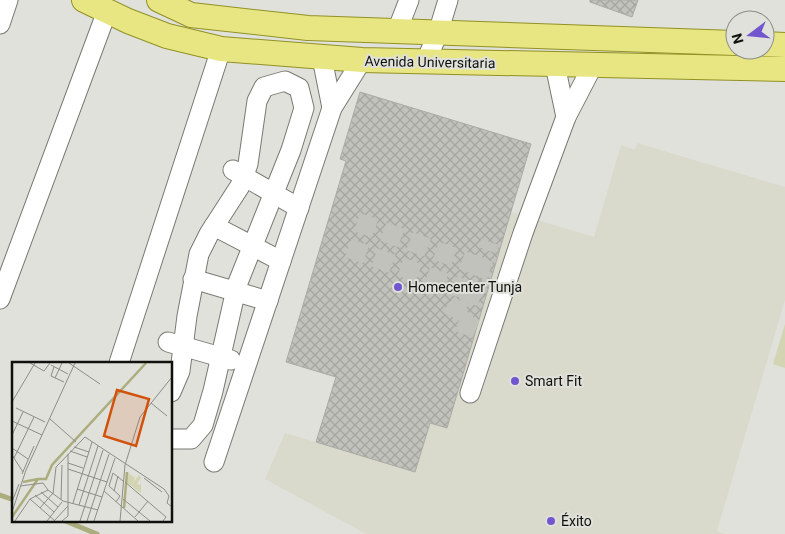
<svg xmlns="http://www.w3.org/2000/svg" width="785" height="534" font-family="Roboto,sans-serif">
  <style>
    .built { fill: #d9dacc }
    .grass { fill: #d3d4b1 }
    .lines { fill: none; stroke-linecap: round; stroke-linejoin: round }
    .stream { stroke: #acad7e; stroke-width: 5 }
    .building { fill: url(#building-cross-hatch); stroke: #ababa5 }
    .minor-tunnel { stroke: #c2c2bc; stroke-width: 19; stroke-dasharray: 19 9; stroke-linecap: butt }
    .minor-casing { stroke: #797974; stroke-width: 21 }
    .major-casing { stroke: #919124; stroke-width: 26 }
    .minor { stroke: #fff; stroke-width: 19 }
    .major { stroke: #e7e683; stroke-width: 24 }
    .poi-dot { fill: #7156d0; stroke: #e1e1db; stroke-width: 2 }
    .labels { text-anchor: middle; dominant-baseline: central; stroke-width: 4; stroke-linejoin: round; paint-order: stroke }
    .street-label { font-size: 14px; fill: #10100e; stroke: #e1e1db }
    .poi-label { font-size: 14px; fill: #10100e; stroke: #e1e1db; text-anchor: start }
    .inset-river { fill: none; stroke: #acad7e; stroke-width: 2.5 }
    .inset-road { fill: none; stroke: #8d8d89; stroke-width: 1 }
    .view { fill: #d2520c; fill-opacity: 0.15; stroke: #d2520c; stroke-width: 2.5 }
    .inset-edge { fill: none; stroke: #10100e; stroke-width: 2.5 }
  </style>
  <defs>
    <pattern id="building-cross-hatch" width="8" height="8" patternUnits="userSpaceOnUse" patternTransform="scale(1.25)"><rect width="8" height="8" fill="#c2c2bc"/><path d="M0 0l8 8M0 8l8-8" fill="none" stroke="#a6a6a0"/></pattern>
  </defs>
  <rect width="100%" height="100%" fill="#e1e1db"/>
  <path class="built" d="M 637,143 L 785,187 L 785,300 L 717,531 L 725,534 L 366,534 L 265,479 L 285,433 L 415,472 L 430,423 L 447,428 L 511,212 L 594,237 L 621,145 L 635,150 Z"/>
  <path class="grass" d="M 785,324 L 785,368 L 773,364 Z"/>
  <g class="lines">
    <g class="stream">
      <path d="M 0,495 L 14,500"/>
      <path d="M 63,520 L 97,534"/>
    </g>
  </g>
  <g class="building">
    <path d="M 590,0 L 638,0 L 632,17 L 590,2 Z"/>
    <path d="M 360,92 L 531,144 L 447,428 L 430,423 L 415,472 L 316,442 L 336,377 L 286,362 L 346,161 L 340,159 Z"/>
  </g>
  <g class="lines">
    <g class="minor-tunnel">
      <path d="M 357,222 L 481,267"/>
      <path d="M 348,248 L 472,292"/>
      <path d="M 476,329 L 452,319 L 456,309 L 465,312 L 490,242"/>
    </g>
    <defs>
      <g id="minor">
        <path d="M 0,24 L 8,0"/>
        <path d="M 397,31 L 409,0"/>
        <path d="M 322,58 L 332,108"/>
        <path d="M 426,61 L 438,33 L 448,0"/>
        <path d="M 555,65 L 566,117"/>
        <path d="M 233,170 L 299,208"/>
        <path d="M 214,226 L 281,261"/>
        <path d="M 193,279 L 268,301"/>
        <path d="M 0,299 L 107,11"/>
        <path d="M 168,342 L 231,360"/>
        <path d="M 119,363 L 221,49"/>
        <path d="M 171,392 L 180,371 L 187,316 L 199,254 L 209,234 L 240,186 L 248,164 L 257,101 L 264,87 L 285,81 L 299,88 L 304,108 L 291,150 L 237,285 L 213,391 L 203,425 L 191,439 L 171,439"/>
        <path d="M 470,393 L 523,233 L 566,117 L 593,65"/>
        <path d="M 214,462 L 332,108 L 362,60"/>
      </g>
      <g id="major">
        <path d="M 84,0 L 128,21 L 167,36 L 221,49 L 362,60 L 785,69"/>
        <path d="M 159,0 L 191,15 L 308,28 L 735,43"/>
        <path d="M 765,44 L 785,45"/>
      </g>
    </defs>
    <use href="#minor" class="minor-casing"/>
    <use href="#major" class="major-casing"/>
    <use href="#minor" class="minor"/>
    <use href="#major" class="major"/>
  </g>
  <g class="poi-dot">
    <circle cx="398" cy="287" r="5"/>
    <circle cx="515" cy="381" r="5"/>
    <circle cx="551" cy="521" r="5"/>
  </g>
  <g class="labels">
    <g class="street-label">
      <text transform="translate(430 62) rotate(1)">Avenida Universitaria</text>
    </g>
    <g class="poi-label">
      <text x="408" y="287">Homecenter Tunja</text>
      <text x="525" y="381">Smart Fit</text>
      <text x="561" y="521">Éxito</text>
    </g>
  </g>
  <g transform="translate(12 362)">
    <rect width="160" height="160" fill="#e1e1db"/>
    <path d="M 115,110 L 123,116 L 120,122 L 127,113 L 129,116 L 125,122 L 128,123 L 129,120 L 129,131 L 114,120 Z" fill="#d3d4b1"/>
    <path class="inset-river" d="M 11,120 L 26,117M 112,146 L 115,110M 0,155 L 26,117 L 34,117 L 40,103 L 134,1"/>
    <path class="inset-road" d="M 18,1 L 32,9 L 38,1M 57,1 L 88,22M 39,3 L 56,12M 42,5 L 39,14 L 52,20M 43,16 L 50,1M 0,40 L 23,1M 139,41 L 155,54M 4,46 L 33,60M 38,57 L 64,80M 0,59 L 30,73M 0,73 L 11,50M 62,85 L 77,90M 0,86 L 16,97M 58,89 L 75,95M 0,93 L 11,110M 2,96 L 22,55M 56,101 L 71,106M 56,107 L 95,120M 10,112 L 22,84M 132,116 L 150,130M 113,120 L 154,155 L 151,159M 8,124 L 31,121 L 36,128M 65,127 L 90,135M 36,128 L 51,139 L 86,148M 92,129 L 126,159M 102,129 L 106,114M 29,130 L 46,145M 41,132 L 44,105 L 73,75 L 152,127 L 157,134 L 155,141 L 160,145M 23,133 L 42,150M 18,137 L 43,159M 111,137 L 138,159M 49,138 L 50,103M 0,140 L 7,122M 104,140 L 108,134 L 97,124 L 101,111 L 111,119M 61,141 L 80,80M 67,143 L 86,84M 28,146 L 41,131M 0,150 L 14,108 L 63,1M 123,155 L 136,139M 3,159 L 18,137 L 36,128M 35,159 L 50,140M 42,159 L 56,144M 50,159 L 56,154 L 56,92M 68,159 L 91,88M 75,159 L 97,92M 82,159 L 103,96M 108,159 L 113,103 L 128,55 L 160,15"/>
    <path class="view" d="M 105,28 L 137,37 L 124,84 L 92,74 Z"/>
    <rect width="160" height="160" class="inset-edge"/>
  </g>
  <g transform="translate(750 35) rotate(254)"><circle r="24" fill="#e1e1db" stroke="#8d8d89"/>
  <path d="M0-4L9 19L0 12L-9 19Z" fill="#7156d0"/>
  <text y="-8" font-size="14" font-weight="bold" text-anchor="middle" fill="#10100e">N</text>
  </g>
</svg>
